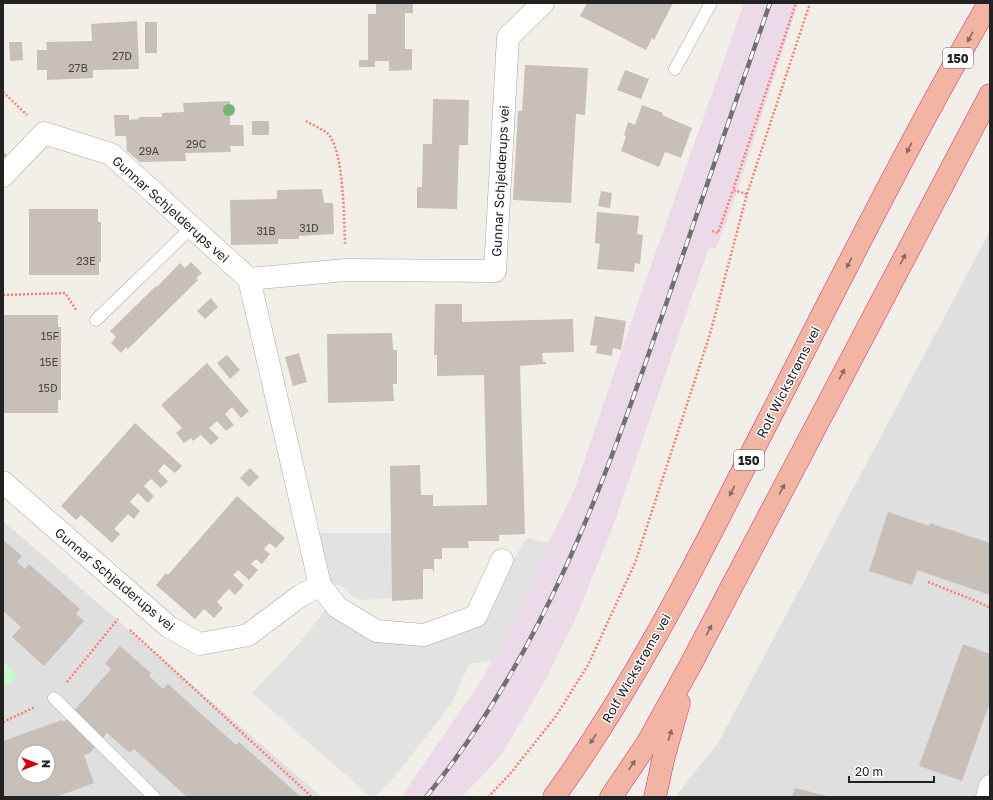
<svg xmlns="http://www.w3.org/2000/svg" width="993" height="800" font-family="'Golos Text',sans-serif">
  <style>
    .residential { fill: #e0dfdf; fill-rule: evenodd }
    .railway { fill: #ebdbe8 }
    .park { fill: #c8facc }
    .parking { fill: #e2e2e2 }
    .building { fill: #c7bfb8; fill-rule: evenodd }
    .lines { fill: none; stroke-linecap: round; stroke-linejoin: round }
    .service-casing { stroke: #a9a9a9; stroke-width: 13 }
    .minor-casing { stroke: #a9a9a9; stroke-width: 23 }
    .trunk-casing { stroke: #dc2a67; stroke-width: 23 }
    .path { stroke: #fa8072; stroke-width: 2.5; stroke-dasharray: 2 2; stroke-linecap: butt }
    .service { stroke: #fff; stroke-width: 12 }
    .minor { stroke: #fff; stroke-width: 22 }
    .trunk { stroke: #f2b4a3; stroke-width: 22 }
    .rail-casing { stroke: #707070; stroke-width: 4.5 }
    .rail { stroke: #fff; stroke-width: 3; stroke-dasharray: 9; stroke-linecap: butt }
    .tree { fill: #74b475 }
    .oneway { fill: #8a6b62 }
    .labels { text-anchor: middle; dominant-baseline: central; stroke-width: 3; stroke-linejoin: round; paint-order: stroke }
    .number-label { font-size: 11px; fill: #4b4948 }
    .shield { fill: #fff; stroke: #646464; stroke-width: 1 }
    .shield-label { font-size: 12px; font-weight: bold; fill: #222 }
    .street-label { font-size: 13px; fill: #222; stroke: #fff }
  </style>
  <rect width="100%" height="100%" fill="#f2efe9"/>
  <g class="residential">
    <path d="M 990,231 L 990,797 L 675,797 L 718,743 Z"/>
    <path d="M 3,521 L 322,797 L 3,797 ZM 24,752 L 48,752 L 48,776 L 24,776 Z"/>
  </g>
  <path class="railway" d="M 744,3 L 798,3 L 733,204 L 716,249 L 709,247 L 611,532 L 574,622 L 546,679 L 503,752 L 487,771 L 461,797 L 401,797 L 483,678 L 575,488 L 637,305 Z"/>
  <path class="park" d="M 3,662 L 18,676 L 3,688 Z"/>
  <g class="parking">
    <path d="M 318,533 L 391,533 L 392,598 L 363,600 L 352,596 L 343,587 L 328,581 Z"/>
    <path d="M 526,538 L 549,543 L 496,660 L 469,664 L 452,702 L 402,768 L 375,797 L 371,797 L 252,693 L 297,646 L 325,610 L 375,639 L 480,621 Z"/>
  </g>
  <g class="building">
    <path d="M 376,3 L 413,3 L 413,13 L 405,13 L 405,49 L 412,49 L 412,70 L 389,71 L 389,61 L 375,61 L 375,67 L 359,67 L 359,60 L 368,60 L 368,14 L 376,14 Z"/>
    <path d="M 587,3 L 673,3 L 654,40 L 652,38 L 646,50 L 580,16 Z"/>
    <path d="M 137,21 L 139,69 L 93,70 L 93,78 L 47,80 L 47,70 L 37,70 L 37,50 L 47,50 L 46,42 L 92,41 L 91,24 Z"/>
    <rect x="145" y="22" width="12" height="31"/>
    <path d="M 9,42 L 22,42 L 23,60 L 10,61 Z"/>
    <path d="M 525,65 L 588,68 L 585,115 L 576,114 L 571,203 L 513,200 L 518,111 L 522,111 Z"/>
    <path d="M 625,70 L 649,79 L 641,99 L 617,90 Z"/>
    <path d="M 433,99 L 469,100 L 468,145 L 459,145 L 457,209 L 417,208 L 417,187 L 422,187 L 423,144 L 432,144 Z"/>
    <path d="M 230,101 L 230,125 L 243,125 L 244,146 L 230,146 L 231,152 L 185,153 L 186,161 L 140,162 L 127,151 L 126,136 L 115,136 L 114,115 L 129,115 L 129,120 L 139,119 L 139,117 L 162,117 L 162,113 L 184,112 L 183,103 Z"/>
    <path d="M 642,105 L 663,113 L 662,115 L 692,128 L 681,158 L 665,152 L 659,167 L 621,151 L 626,136 L 624,135 L 628,122 L 635,125 Z"/>
    <rect x="252" y="121" width="17" height="14"/>
    <path d="M 3,151 L 7,155 L 3,159 Z"/>
    <path d="M 322,189 L 324,203 L 333,203 L 334,234 L 299,236 L 299,239 L 278,239 L 278,244 L 231,245 L 230,200 L 277,199 L 277,190 Z"/>
    <path d="M 601,191 L 612,193 L 610,208 L 598,206 Z"/>
    <path d="M 29,209 L 98,209 L 98,222 L 101,222 L 101,262 L 99,262 L 99,275 L 29,275 Z"/>
    <path d="M 597,212 L 639,216 L 637,234 L 643,235 L 640,264 L 635,263 L 634,272 L 597,269 L 600,244 L 595,243 Z"/>
    <path d="M 191,262 L 202,273 L 196,278 L 198,280 L 128,349 L 126,347 L 121,353 L 111,343 L 116,337 L 110,331 L 156,286 L 157,287 L 180,263 L 185,268 Z"/>
    <path d="M 211,298 L 218,307 L 205,319 L 197,311 Z"/>
    <path d="M 435,304 L 462,304 L 462,322 L 573,319 L 574,352 L 542,353 L 543,362 L 546,362 L 546,364 L 520,366 L 525,534 L 499,535 L 499,541 L 468,541 L 469,548 L 442,548 L 442,559 L 434,559 L 434,572 L 433,572 L 433,569 L 423,569 L 423,599 L 392,601 L 390,466 L 420,465 L 421,495 L 433,495 L 433,506 L 487,505 L 484,375 L 437,376 L 437,355 L 434,355 Z"/>
    <path d="M 3,315 L 58,315 L 58,327 L 61,327 L 61,400 L 58,400 L 58,413 L 3,413 Z"/>
    <path d="M 595,316 L 626,321 L 621,350 L 613,348 L 612,356 L 596,353 L 597,346 L 590,345 Z"/>
    <path d="M 392,333 L 393,350 L 397,350 L 397,384 L 393,384 L 394,401 L 328,403 L 327,334 Z"/>
    <path d="M 299,353 L 307,382 L 293,386 L 285,357 Z"/>
    <path d="M 227,355 L 240,370 L 230,379 L 217,363 Z"/>
    <path d="M 207,363 L 249,411 L 241,418 L 232,407 L 225,414 L 234,425 L 226,431 L 217,421 L 209,428 L 219,438 L 211,445 L 201,435 L 193,441 L 191,438 L 184,443 L 176,433 L 182,428 L 161,405 Z"/>
    <path d="M 135,423 L 182,466 L 175,473 L 164,464 L 158,471 L 168,481 L 161,488 L 151,479 L 144,486 L 154,496 L 148,503 L 138,493 L 130,502 L 140,511 L 134,519 L 128,514 L 114,529 L 120,534 L 112,543 L 81,515 L 76,520 L 61,506 Z"/>
    <path d="M 250,468 L 259,477 L 249,487 L 240,478 Z"/>
    <path d="M 237,496 L 285,538 L 276,548 L 269,543 L 264,549 L 270,554 L 262,564 L 256,559 L 251,564 L 258,570 L 249,580 L 238,570 L 233,575 L 244,585 L 235,595 L 229,589 L 223,595 L 217,602 L 223,608 L 214,618 L 204,609 L 195,619 L 156,585 L 166,573 L 168,575 Z"/>
    <path d="M 888,512 L 929,526 L 930,523 L 990,543 L 990,595 L 917,570 L 912,585 L 869,571 Z"/>
    <path d="M 3,540 L 22,556 L 17,562 L 25,569 L 29,564 L 80,609 L 76,614 L 84,621 L 44,666 L 12,637 L 21,627 L 3,611 Z"/>
    <path d="M 963,644 L 990,654 L 990,702 L 962,781 L 919,766 Z"/>
    <path d="M 120,646 L 151,673 L 149,676 L 163,689 L 168,684 L 236,745 L 239,742 L 301,797 L 187,797 L 134,749 L 130,753 L 107,733 L 90,753 L 84,755 L 94,783 L 56,797 L 3,797 L 3,741 L 62,720 L 64,722 L 111,669 L 105,663 ZM 24,752 L 48,752 L 48,776 L 24,776 Z"/>
    <path d="M 795,788 L 827,796 L 826,797 L 792,797 Z"/>
  </g>
  <g class="lines">
    <defs>
      <g id="service">
        <path d="M 675,69 L 711,3"/>
        <path d="M 96,320 L 192,227"/>
        <path d="M 54,698 L 154,797"/>
      </g>
      <g id="minor">
        <path d="M 3,176 L 44,133 L 111,154 L 249,279"/>
        <path d="M 3,482 L 169,627 L 200,644 L 248,635 L 300,596 L 320,585 L 337,607 L 376,631 L 424,635 L 476,616 L 502,560"/>
        <path d="M 320,585 L 249,279 L 346,270 L 495,271 L 508,37 L 543,3"/>
        <path d="M 987,797 L 990,786"/>
      </g>
      <g id="trunk">
        <path d="M 554,797 C 631,690 692,572 751,454 C 829,303 904,150 989,3"/>
        <path d="M 611,797 L 648,742 L 691,664 L 990,95"/>
        <path d="M 655,797 L 663,760 L 679,703"/>
      </g>
    </defs>
    <use href="#service" class="service-casing"/>
    <use href="#minor" class="minor-casing"/>
    <use href="#trunk" class="trunk-casing"/>
    <g class="path">
      <path d="M 3,92 L 27,115"/>
      <path d="M 306,121 C 312,125 321,128 327,133 C 344,147 344,221 345,244"/>
      <path d="M 747,194 L 733,190 L 796,3"/>
      <path d="M 712,231 L 718,233 L 733,190"/>
      <path d="M 3,295 L 65,293 L 77,311"/>
      <path d="M 928,582 L 976,601 L 990,608"/>
      <path d="M 130,630 L 312,797"/>
      <path d="M 67,682 L 118,619"/>
      <path d="M 3,722 L 35,707"/>
      <path d="M 488,797 L 510,774 L 556,716 L 588,665 L 635,563 L 710,334 L 747,194 L 810,3"/>
    </g>
    <use href="#service" class="service"/>
    <use href="#minor" class="minor"/>
    <use href="#trunk" class="trunk"/>
    <defs>
      <path id="rail" d="M 426,797 C 545,651 602,488 663,313 C 698,210 734,106 770,3"/>
    </defs>
    <use href="#rail" class="rail-casing"/>
    <use href="#rail" class="rail"/>
  </g>
  <circle class="tree" cx="229" cy="110" r="6"/>
  <defs><path id="oneway-solid" d="M-6-.8H1V-3.2L6.5 0L1 3.2V.8H-6Z"/></defs>
  <g class="oneway">
    <use href="#oneway-solid" transform="translate(970 37) rotate(119)"/>
    <use href="#oneway-solid" transform="translate(909 148) rotate(118)"/>
    <use href="#oneway-solid" transform="translate(903 259) rotate(-62)"/>
    <use href="#oneway-solid" transform="translate(849 263) rotate(117)"/>
    <use href="#oneway-solid" transform="translate(842 374) rotate(-62)"/>
    <use href="#oneway-solid" transform="translate(782 489) rotate(-62)"/>
    <use href="#oneway-solid" transform="translate(732 491) rotate(117)"/>
    <use href="#oneway-solid" transform="translate(709 630) rotate(-63)"/>
    <use href="#oneway-solid" transform="translate(670 735) rotate(-73)"/>
    <use href="#oneway-solid" transform="translate(593 739) rotate(124)"/>
    <use href="#oneway-solid" transform="translate(632 765) rotate(-56)"/>
  </g>
  <g class="labels">
    <g class="number-label">
      <text x="122" y="55">27D</text>
      <text x="78" y="67">27B</text>
      <text x="196" y="143">29C</text>
      <text x="149" y="150">29A</text>
      <text x="309" y="227">31D</text>
      <text x="266" y="230">31B</text>
      <text x="86" y="260">23E</text>
      <text x="50" y="335">15F</text>
      <text x="49" y="361">15E</text>
      <text x="48" y="387">15D</text>
    </g>
    <g class="shield">
      <rect x="943" y="48" width="30" height="20" rx="3"/>
      <rect x="734" y="450" width="30" height="20" rx="3"/>
    </g>
    <g class="shield-label">
      <text x="958" y="58">150</text>
      <text x="749" y="460">150</text>
    </g>
    <g class="street-label">
      <text transform="translate(500 181) rotate(-87)">Gunnar Schjelderups vei</text>
      <text transform="translate(171 209) rotate(42)">Gunnar Schjelderups vei</text>
      <text transform="translate(788 382) rotate(-63)">Rolf Wickstrøms vei</text>
      <text transform="translate(115 579) rotate(40)">Gunnar Schjelderups vei</text>
      <text transform="translate(636 668) rotate(-60)">Rolf Wickstrøms vei</text>
    </g>
  </g>
  <rect width="993" height="800" fill="none" stroke="#222222" stroke-width="8"/>
  <g transform="translate(36 764) rotate(90)"><circle r="19" fill="#ffffff" stroke="#a7a7a7"/>
  <path d="M0-3L7 15L0 10L-7 15Z" fill="#d40000"/>
  <text y="-6" font-size="11" font-weight="bold" text-anchor="middle" fill="#222222">N</text>
  </g>
  <path d="M849 776v6h85v-6" fill="none" stroke="#222222" stroke-width="2"/>
  <text x="855" y="776" font-size="12" fill="#222222" stroke="#ffffff" stroke-width="3" paint-order="stroke">20 m</text>
</svg>
